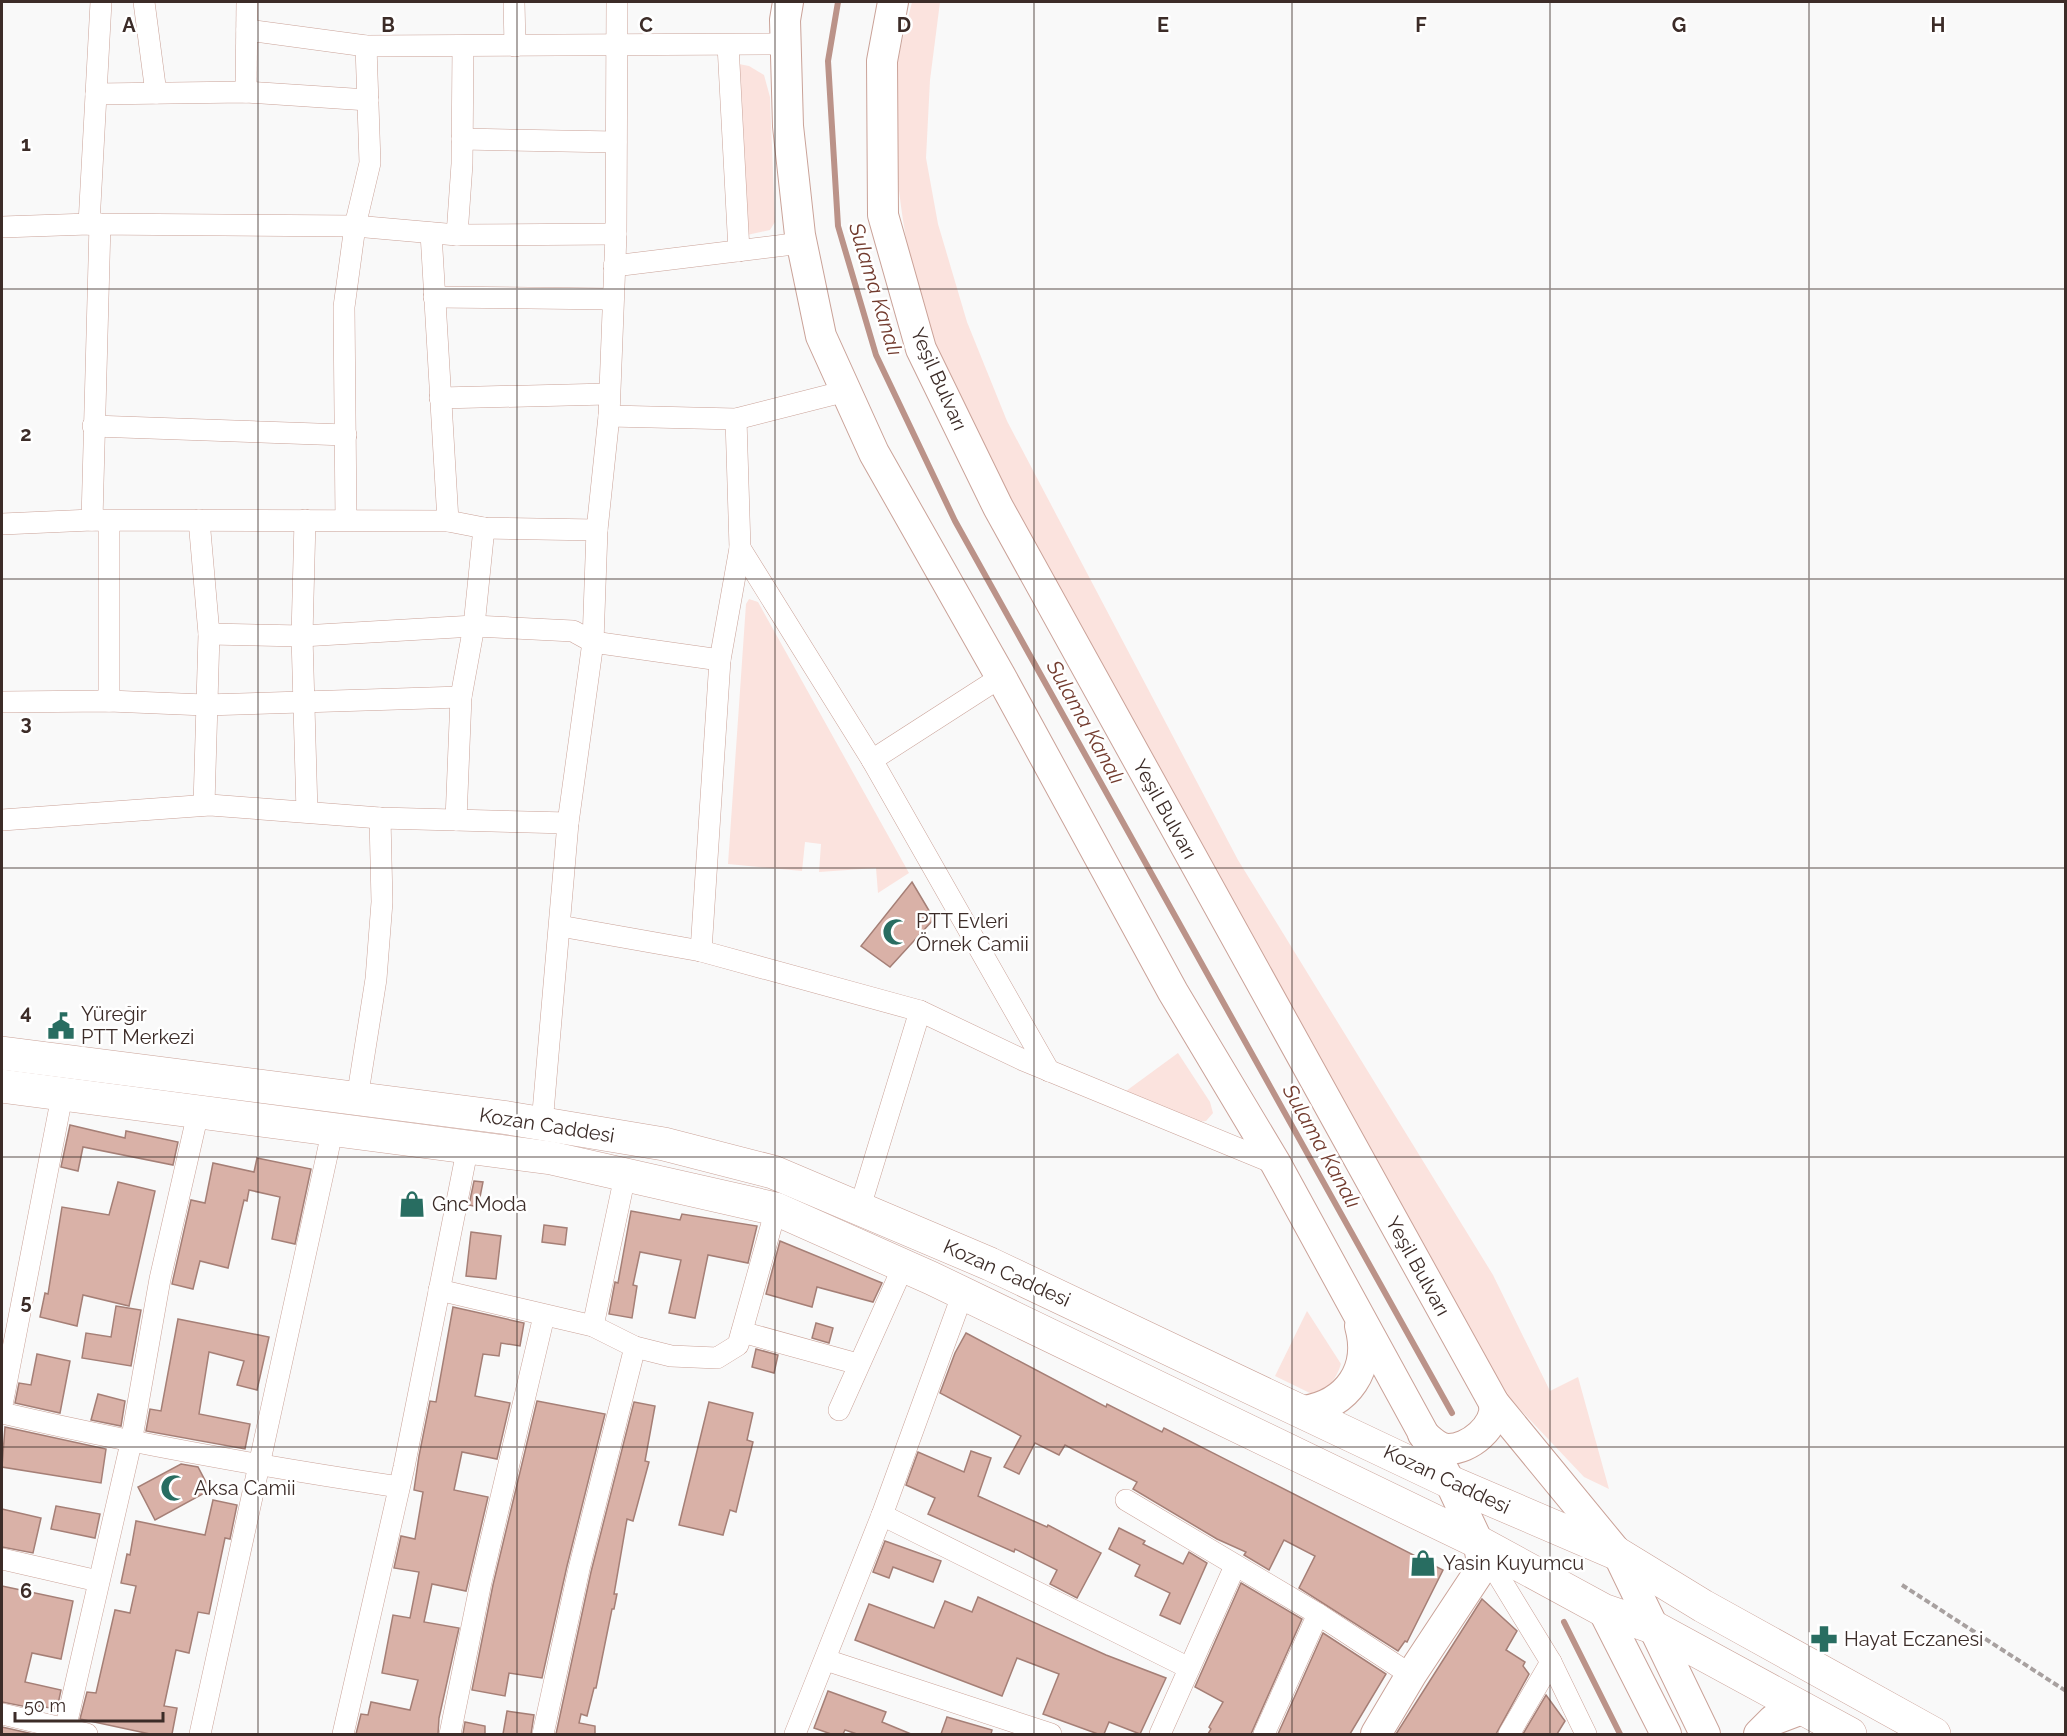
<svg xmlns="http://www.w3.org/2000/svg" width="2067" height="1736" font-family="Raleway,sans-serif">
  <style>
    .green { fill: #fbe3de }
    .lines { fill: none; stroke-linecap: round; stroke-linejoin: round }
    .stream { stroke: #bb9389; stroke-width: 6 }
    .building { fill: #d9b1a7; stroke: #a57f76; stroke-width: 1.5 }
    .street-casing { stroke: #caa298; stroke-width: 22 }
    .secondary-casing { stroke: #caa298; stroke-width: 32 }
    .highway-casing { stroke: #caa298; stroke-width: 34 }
    .path { stroke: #a8a1a0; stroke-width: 4; stroke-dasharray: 6 3; stroke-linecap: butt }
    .street { stroke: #fff; stroke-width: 21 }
    .secondary { stroke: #fff; stroke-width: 30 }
    .highway { stroke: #fff; stroke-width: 33 }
    .grid { fill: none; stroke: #3c2c28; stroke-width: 1.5; stroke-opacity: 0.55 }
    .labels { text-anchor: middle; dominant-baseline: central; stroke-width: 5; stroke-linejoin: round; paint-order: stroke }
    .street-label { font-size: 20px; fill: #3c2c28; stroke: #fff }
    .poi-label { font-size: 20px; fill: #3c2c28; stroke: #fff; text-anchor: start }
    .water-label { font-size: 21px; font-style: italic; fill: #723b2e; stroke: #fff }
    .grid-label { font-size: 20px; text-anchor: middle; font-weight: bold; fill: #3c2c28; stroke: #fff; stroke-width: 5; stroke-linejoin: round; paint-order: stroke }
  </style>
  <rect width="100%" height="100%" fill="#f9f9f9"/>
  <g class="green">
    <path d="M 912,2 L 940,2 L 930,80 L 926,158 L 938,224 L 967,322 L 1007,421 L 1238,860 L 1493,1275 L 1550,1391 L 1578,1377 L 1609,1489 L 1584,1477 L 1498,1386 L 1000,489 C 980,446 958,402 939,358 C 907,280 887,151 897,68 C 900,46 907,23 912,2 Z"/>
    <path d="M 739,64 L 749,66 L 764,75 L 770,97 L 775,222 L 770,230 L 738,237 Z"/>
    <path d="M 749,599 L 758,602 L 909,873 L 878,893 L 876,868 L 819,872 L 821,844 L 805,842 L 802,871 L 728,864 L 746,604 Z"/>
    <path d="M 1178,1053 L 1210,1102 L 1213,1113 L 1206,1121 L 1198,1122 L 1122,1094 Z"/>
    <path d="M 1307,1311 L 1341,1364 C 1337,1377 1328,1391 1314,1395 L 1275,1376 Z"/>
  </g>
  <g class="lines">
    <g class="stream">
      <path d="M 838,2 L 828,61 L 838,226 L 876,355 L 955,521 L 1452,1413"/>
      <path d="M 1564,1622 L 1620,1734"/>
    </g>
  </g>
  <g class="building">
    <path d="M 912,882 L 934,919 L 890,967 L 861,946 Z"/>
    <path d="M 70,1125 L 125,1138 L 126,1131 L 178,1142 L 173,1165 L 83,1147 L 78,1171 L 61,1167 Z"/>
    <path d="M 257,1158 L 311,1169 L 295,1244 L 272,1239 L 280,1197 L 249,1190 L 247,1201 L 244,1200 L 228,1268 L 200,1261 L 193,1289 L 172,1284 L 191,1200 L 205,1203 L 213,1163 L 254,1172 Z"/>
    <path d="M 474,1181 L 483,1182 L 478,1207 L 469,1205 Z"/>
    <path d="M 118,1182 L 155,1191 L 129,1306 L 83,1295 L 77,1326 L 40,1317 L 45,1293 L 48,1294 L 62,1207 L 109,1215 Z"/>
    <path d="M 631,1211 L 680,1220 L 682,1214 L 757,1226 L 748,1263 L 708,1255 L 695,1318 L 669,1313 L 681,1260 L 640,1252 L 633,1285 L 637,1286 L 632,1318 L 609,1314 L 615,1282 L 618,1283 Z"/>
    <path d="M 544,1225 L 567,1228 L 565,1245 L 542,1242 Z"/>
    <path d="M 471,1232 L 501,1236 L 496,1279 L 466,1276 Z"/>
    <path d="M 780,1241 L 882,1283 L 873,1302 L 817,1287 L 812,1307 L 766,1294 Z"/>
    <path d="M 116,1306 L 141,1310 L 131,1366 L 82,1358 L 86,1333 L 111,1337 Z"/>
    <path d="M 453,1307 L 524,1323 L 520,1346 L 501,1343 L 499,1356 L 483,1354 L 475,1396 L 510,1403 L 497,1459 L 462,1452 L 454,1490 L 488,1497 L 466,1591 L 432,1584 L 424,1622 L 459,1628 L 439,1718 L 438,1734 L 356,1734 L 361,1714 L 368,1715 L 371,1702 L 410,1710 L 418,1680 L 382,1673 L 393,1615 L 410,1618 L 419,1572 L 394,1568 L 401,1536 L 415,1539 L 423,1492 L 414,1490 L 419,1456 L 430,1401 L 436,1402 Z"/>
    <path d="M 178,1319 L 269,1337 L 257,1390 L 237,1385 L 244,1361 L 209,1352 L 199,1414 L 250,1424 L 245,1449 L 146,1431 L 150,1409 L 161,1411 Z"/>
    <path d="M 816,1323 L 833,1328 L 829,1343 L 812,1338 Z"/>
    <path d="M 966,1333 L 1106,1407 L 1107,1404 L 1162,1432 L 1164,1428 L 1443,1570 L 1407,1642 L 1405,1641 L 1398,1651 L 1299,1588 L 1315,1556 L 1284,1540 L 1269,1570 L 1244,1555 L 1246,1552 L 1217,1539 L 1133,1489 L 1137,1482 L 1065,1445 L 1059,1455 L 1035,1443 L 1019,1474 L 1004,1467 L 1021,1436 L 940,1393 L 955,1353 Z"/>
    <path d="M 756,1349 L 778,1355 L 774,1373 L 752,1367 Z"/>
    <path d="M 37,1354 L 70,1361 L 60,1413 L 15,1403 L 19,1383 L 31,1385 Z"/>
    <path d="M 98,1394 L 125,1401 L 121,1426 L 91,1420 Z"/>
    <path d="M 537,1401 L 605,1414 L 567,1566 L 542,1678 L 509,1673 L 505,1696 L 472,1690 L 493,1585 Z"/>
    <path d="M 634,1402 L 655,1406 L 645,1461 L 649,1462 L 633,1521 L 627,1519 L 614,1594 L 617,1594 L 614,1609 L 612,1609 L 596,1688 L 594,1688 L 587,1716 L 581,1714 L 579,1723 L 595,1726 L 595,1734 L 556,1734 L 591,1572 Z"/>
    <path d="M 709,1402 L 753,1413 L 747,1440 L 753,1442 L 736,1512 L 730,1510 L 723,1535 L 679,1525 Z"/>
    <path d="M 5,1427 L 106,1449 L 101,1483 L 2,1467 Z"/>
    <path d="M 971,1451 L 991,1458 L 978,1496 L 1047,1527 L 1048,1525 L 1101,1553 L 1077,1598 L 1050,1584 L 1057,1570 L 1015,1549 L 1014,1552 L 928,1514 L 935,1498 L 906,1485 L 918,1452 L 964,1472 Z"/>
    <path d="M 181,1464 L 198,1467 L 210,1490 L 155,1520 L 138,1487 Z"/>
    <path d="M 213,1500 L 237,1505 L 230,1539 L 225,1538 L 209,1614 L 198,1612 L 189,1653 L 176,1650 L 164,1706 L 177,1708 L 172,1734 L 150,1734 L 80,1719 L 87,1692 L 96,1693 L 115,1610 L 130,1613 L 136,1586 L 121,1583 L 127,1554 L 130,1555 L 136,1521 L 205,1535 Z"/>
    <path d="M 56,1506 L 100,1514 L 95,1538 L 51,1529 Z"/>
    <path d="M 2,1509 L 41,1518 L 33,1553 L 2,1547 Z"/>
    <path d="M 1119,1528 L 1145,1541 L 1143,1544 L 1183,1564 L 1189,1552 L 1207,1563 L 1180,1624 L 1160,1615 L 1170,1593 L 1135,1576 L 1140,1565 L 1109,1549 Z"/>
    <path d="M 885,1541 L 941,1561 L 933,1582 L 893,1567 L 889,1578 L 873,1572 Z"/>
    <path d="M 1241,1583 L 1302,1619 L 1251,1734 L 1208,1734 L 1211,1729 L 1209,1727 L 1223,1702 L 1195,1687 Z"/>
    <path d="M 2,1586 L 73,1601 L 61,1659 L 32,1653 L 25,1682 L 61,1690 L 57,1709 L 38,1706 L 37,1709 L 2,1702 Z"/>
    <path d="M 978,1597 L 1106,1655 L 1166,1678 L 1140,1734 L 1109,1722 L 1104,1734 L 1098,1734 L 1043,1714 L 1059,1674 L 1017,1658 L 1002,1696 L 855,1640 L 869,1604 L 934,1628 L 945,1601 L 972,1612 Z"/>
    <path d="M 1482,1599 L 1517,1631 L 1506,1650 L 1525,1662 L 1523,1666 L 1529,1674 L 1496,1734 L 1396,1734 Z"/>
    <path d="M 1323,1633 L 1386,1674 L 1350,1734 L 1278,1734 Z"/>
    <path d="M 828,1691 L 886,1712 L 882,1722 L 911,1734 L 857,1734 L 845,1730 L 843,1734 L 831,1734 L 814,1728 Z"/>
    <path d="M 1546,1695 L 1565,1721 L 1557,1734 L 1523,1734 Z"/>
    <path d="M 507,1711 L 534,1715 L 531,1734 L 503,1734 Z"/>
    <path d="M 947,1717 L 992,1730 L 991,1734 L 941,1734 Z"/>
    <path d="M 465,1722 L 485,1726 L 485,1734 L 463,1734 Z"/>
    <path d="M 2,1727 L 33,1734 L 2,1734 Z"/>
  </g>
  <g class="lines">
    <defs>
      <g id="street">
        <path d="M 144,2 L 156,93"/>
        <path d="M 514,2 L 515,46"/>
        <path d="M 247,30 L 366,46 L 786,44"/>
        <path d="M 728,45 L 739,251"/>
        <path d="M 246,92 L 247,2"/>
        <path d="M 96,94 L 246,92 L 368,100"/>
        <path d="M 462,139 L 616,142"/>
        <path d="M 89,224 L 101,2"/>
        <path d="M 2,227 L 89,224 L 355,226 L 457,235 L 616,234"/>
        <path d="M 431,233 L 448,521"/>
        <path d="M 457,235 L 462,164 L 463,46"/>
        <path d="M 614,266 L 802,243"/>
        <path d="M 434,297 L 613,299"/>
        <path d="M 440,398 L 608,394"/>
        <path d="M 609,416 L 736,419 L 846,391"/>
        <path d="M 93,426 L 346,435"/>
        <path d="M 92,520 L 100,224"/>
        <path d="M 199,520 L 209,634 L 204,805"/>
        <path d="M 305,520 L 302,636 L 307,812"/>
        <path d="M 346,520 L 344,307 L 355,226 L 370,163 L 366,46"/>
        <path d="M 2,524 L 92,520 L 448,521 L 484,528 L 597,530"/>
        <path d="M 740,548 L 872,760 L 1049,1071"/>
        <path d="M 209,634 L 302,636 L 474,626 L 573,631 L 593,642 L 720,660"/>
        <path d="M 109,701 L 109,521"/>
        <path d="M 2,702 L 109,701 L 205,705 L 461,697"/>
        <path d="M 872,760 L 1001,677"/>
        <path d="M 2,820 L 210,805 L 380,818 L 568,823"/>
        <path d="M 456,820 L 461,697 L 474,626 L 484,528"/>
        <path d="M 560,926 L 701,951 L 920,1011 L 1023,1060 L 1276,1164"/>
        <path d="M 701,951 L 720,660 L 740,548 L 736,419"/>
        <path d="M 357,1099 L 376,979 L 382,902 L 380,818"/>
        <path d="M 542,1124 L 568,823 L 593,642 L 597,530 L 609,416 L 616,234 L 617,2"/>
        <path d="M 860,1207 L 920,1011"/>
        <path d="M 439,1290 L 593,1326 L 635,1347 L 671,1356 L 717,1358 L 738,1345 L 776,1209"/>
        <path d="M 593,1326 L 625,1176"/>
        <path d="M 742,1332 L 858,1364"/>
        <path d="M 2,1405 L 62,1096"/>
        <path d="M 839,1410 L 903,1267"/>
        <path d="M 2,1413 C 134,1444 265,1467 399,1487"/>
        <path d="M 1126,1500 L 1318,1614 L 1411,1675"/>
        <path d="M 882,1515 L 1189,1668"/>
        <path d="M 1482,1549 L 1551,1662 L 1586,1734"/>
        <path d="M 2,1559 L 98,1581"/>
        <path d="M 826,1660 L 1051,1734"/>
        <path d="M 2,1714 L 87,1734"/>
        <path d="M 64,1734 L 131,1443 L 160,1279 L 198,1113"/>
        <path d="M 200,1734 L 333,1128"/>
        <path d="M 343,1734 L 404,1467 L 468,1146"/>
        <path d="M 450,1734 L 481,1582 L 544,1316"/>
        <path d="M 543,1734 L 579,1569 L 635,1347"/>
        <path d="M 795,1734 L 882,1515 L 963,1293"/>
        <path d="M 1160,1734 L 1235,1566"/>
        <path d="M 1264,1734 L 1318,1614"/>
        <path d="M 1509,1734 L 1551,1662"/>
      </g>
      <g id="secondary">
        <path d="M 788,2 L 785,20 L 788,126 L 800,235 L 821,336 L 874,453 L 1001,677 L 1173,992 L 1276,1164 L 1450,1482 L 1478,1542 L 1483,1566 L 1411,1675 L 1376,1734"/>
        <path d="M 893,2 L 882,61 L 883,215 L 921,349 L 998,507 L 1494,1403 L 1618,1554 L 1705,1734"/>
        <path d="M 1304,1411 C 1348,1404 1372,1369 1360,1326"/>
        <path d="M 1423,1434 C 1429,1439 1437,1448 1447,1449 C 1469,1450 1498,1426 1494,1403"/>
        <path d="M 1603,1610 L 1666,1734"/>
        <path d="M 1759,1734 L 1773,1720 L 1802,1709"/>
      </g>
      <g id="highway">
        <path d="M 2,1053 L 508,1118 L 664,1144 L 773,1172 L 990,1264 L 1450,1482 L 1618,1554 L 1703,1606 L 1934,1734"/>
        <path d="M 2,1086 L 551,1158 L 776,1209 L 931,1278 L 1478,1542 L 1603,1610 L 1655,1628 L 1850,1734"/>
      </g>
    </defs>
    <use href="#street" class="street-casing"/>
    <use href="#secondary" class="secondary-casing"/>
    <use href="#highway" class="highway-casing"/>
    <path class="path" d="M 1902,1585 L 2066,1691"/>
    <use href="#street" class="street"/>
    <use href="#secondary" class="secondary"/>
    <use href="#highway" class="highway"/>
  </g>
  <path class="grid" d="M 258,2 L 258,1734M 517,2 L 517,1734M 775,2 L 775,1734M 1034,2 L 1034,1734M 1292,2 L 1292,1734M 1550,2 L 1550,1734M 1809,2 L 1809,1734M 2,289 L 2066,289M 2,579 L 2066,579M 2,868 L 2066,868M 2,1157 L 2066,1157M 2,1447 L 2066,1447"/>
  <defs>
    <symbol id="mosque-bare" viewBox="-9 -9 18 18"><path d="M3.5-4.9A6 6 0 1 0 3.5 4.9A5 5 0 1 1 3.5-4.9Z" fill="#286d61" stroke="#fff" stroke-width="2.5" paint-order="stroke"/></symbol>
    <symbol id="civic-bare" viewBox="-9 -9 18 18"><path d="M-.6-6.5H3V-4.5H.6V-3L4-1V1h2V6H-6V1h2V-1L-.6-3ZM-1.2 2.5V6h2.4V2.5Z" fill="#286d61" stroke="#fff" stroke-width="2.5" paint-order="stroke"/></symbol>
    <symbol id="shop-bare" viewBox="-9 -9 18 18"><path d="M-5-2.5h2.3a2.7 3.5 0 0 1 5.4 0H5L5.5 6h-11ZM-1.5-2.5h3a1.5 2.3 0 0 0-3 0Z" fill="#286d61" stroke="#fff" stroke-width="2.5" paint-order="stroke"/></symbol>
    <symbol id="pharmacy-bare" viewBox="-9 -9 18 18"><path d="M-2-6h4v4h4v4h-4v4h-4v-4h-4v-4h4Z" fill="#286d61" stroke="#fff" stroke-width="2.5" paint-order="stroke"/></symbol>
  </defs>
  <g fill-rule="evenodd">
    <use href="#mosque-bare" x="877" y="913" width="38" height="38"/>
    <use href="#civic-bare" x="42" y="1007" width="38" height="38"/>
    <use href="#shop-bare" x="393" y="1185" width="38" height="38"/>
    <use href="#mosque-bare" x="155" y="1469" width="38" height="38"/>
    <use href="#shop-bare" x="1404" y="1544" width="38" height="38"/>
    <use href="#pharmacy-bare" x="1805" y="1620" width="38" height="38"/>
  </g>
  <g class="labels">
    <g class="street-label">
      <text transform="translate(939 379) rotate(66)">Yeşil Bulvarı</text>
      <text transform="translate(1165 809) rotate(61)">Yeşil Bulvarı</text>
      <text transform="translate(547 1125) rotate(9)">Kozan Caddesi</text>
      <text transform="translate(1418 1266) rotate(61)">Yeşil Bulvarı</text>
      <text transform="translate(1007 1273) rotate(24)">Kozan Caddesi</text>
      <text transform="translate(1447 1479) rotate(25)">Kozan Caddesi</text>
    </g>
    <g class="poi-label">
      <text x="916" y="921">PTT Evleri<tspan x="916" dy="23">Örnek Camii</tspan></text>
      <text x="81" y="1014">Yüreğir<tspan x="81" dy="23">PTT Merkezi</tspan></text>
      <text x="432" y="1204">Gnc Moda</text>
      <text x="194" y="1488">Aksa Camii</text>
      <text x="1443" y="1563">Yasin Kuyumcu</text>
      <text x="1844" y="1639">Hayat Eczanesi</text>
    </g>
    <g class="water-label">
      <text transform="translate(876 289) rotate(73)">Sulama Kanalı</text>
      <text transform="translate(1086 722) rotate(61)">Sulama Kanalı</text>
      <text transform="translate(1322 1146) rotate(61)">Sulama Kanalı</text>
    </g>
  </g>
  <g class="grid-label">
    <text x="129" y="32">A</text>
    <text x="388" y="32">B</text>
    <text x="646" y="32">C</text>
    <text x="904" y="32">D</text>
    <text x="1163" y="32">E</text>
    <text x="1421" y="32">F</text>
    <text x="1679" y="32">G</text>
    <text x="1938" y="32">H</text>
    <text x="26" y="151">1</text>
    <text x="26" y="441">2</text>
    <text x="26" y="730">3</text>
    <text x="26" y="1019">4</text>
    <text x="26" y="1309">5</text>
    <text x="26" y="1598">6</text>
  </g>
  <rect width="2067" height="1736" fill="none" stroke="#3c2c28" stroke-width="6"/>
  <path d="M15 1712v9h148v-9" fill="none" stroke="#3c2c28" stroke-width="3"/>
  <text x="24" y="1712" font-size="18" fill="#3c2c28" stroke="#ffffff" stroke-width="4.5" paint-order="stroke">50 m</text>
</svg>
